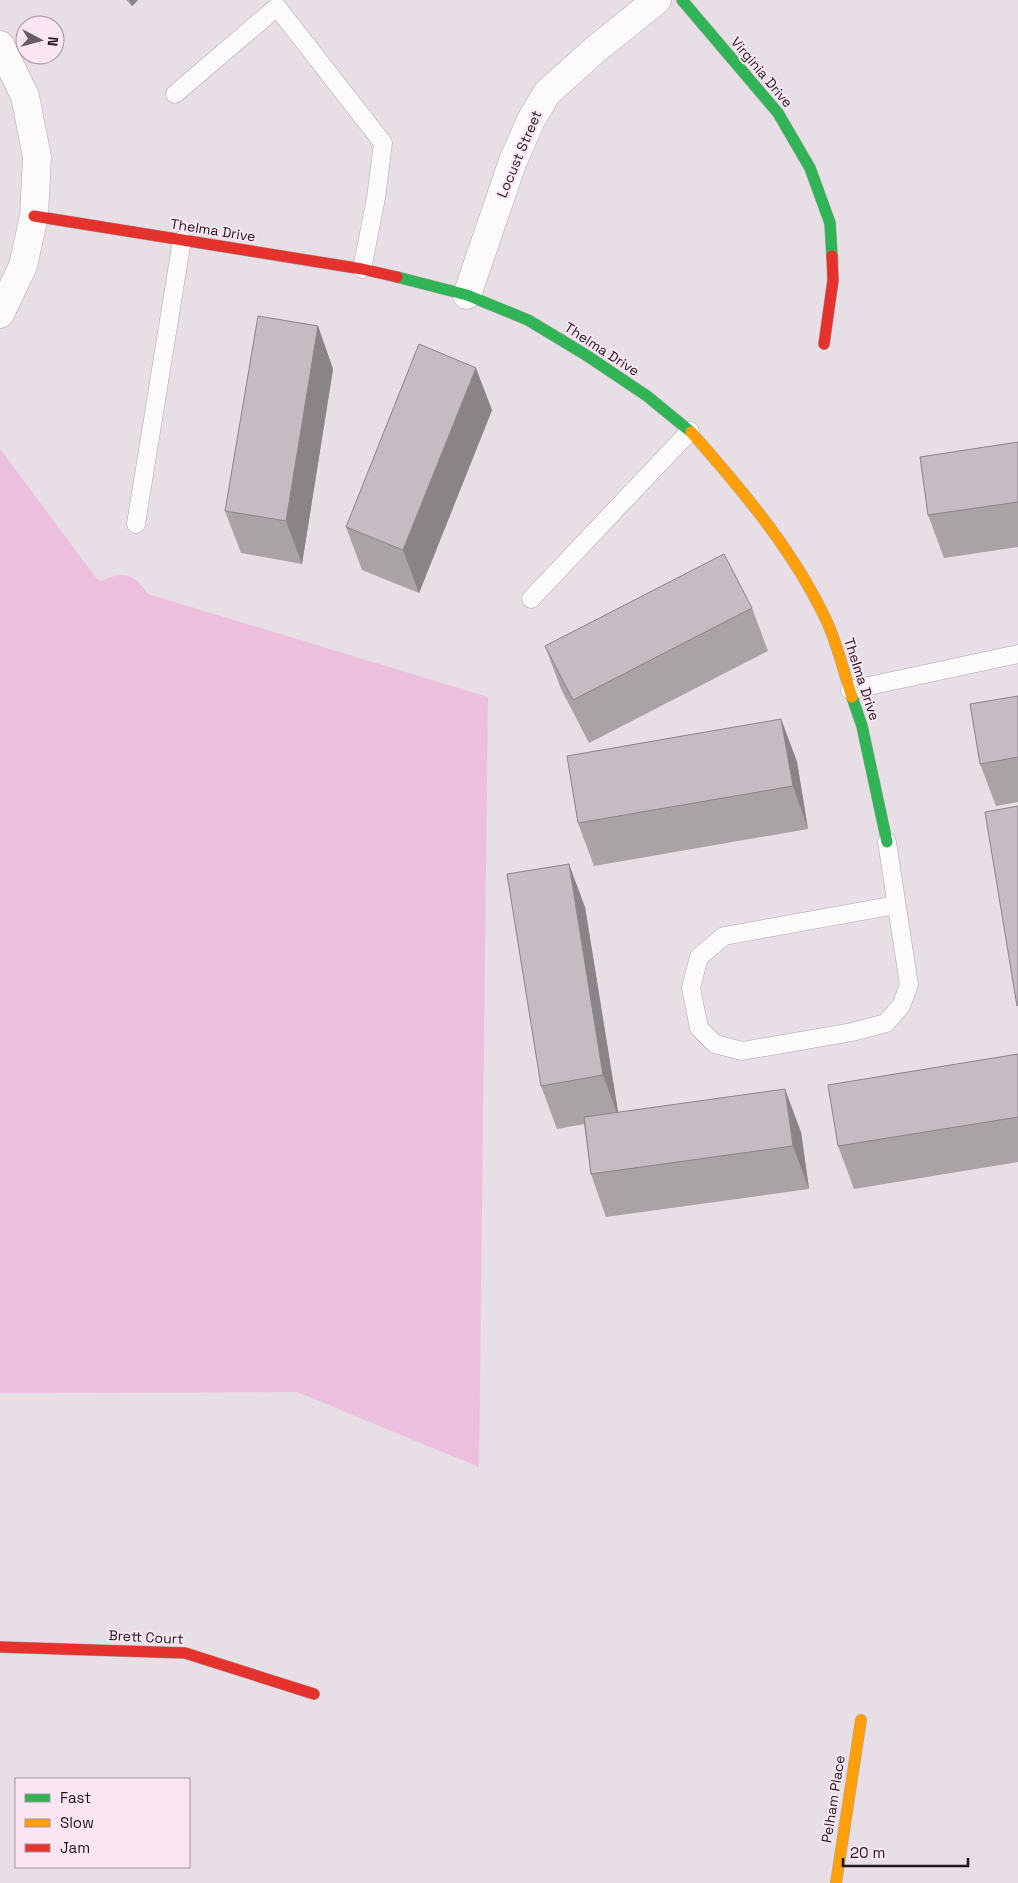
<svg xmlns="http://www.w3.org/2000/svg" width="1018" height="1883" font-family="'Space Grotesk',sans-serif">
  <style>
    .green { fill: #ecbfdd }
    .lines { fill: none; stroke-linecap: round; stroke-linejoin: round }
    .lane-casing { stroke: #aca5aa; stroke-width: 19 }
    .street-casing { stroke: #aca5aa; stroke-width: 29 }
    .fast-casing { stroke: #aca5aa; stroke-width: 12 }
    .slow-casing { stroke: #aca5aa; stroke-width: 12 }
    .jam-casing { stroke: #aca5aa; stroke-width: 12 }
    .lane { stroke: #fcfafb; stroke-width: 18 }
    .street { stroke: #fcfafb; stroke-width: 28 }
    .fast { stroke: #30b455; stroke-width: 11 }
    .slow { stroke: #ff9f0a; stroke-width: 11 }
    .jam { stroke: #e5322d; stroke-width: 11 }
    .wall { fill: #a9a2a7 }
    .shaded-wall { fill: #898488 }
    .building { fill: #c4bcc2; stroke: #898488 }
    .labels { text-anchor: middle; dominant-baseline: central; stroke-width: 4; stroke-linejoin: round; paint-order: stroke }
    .street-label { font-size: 14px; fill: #1e171b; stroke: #fae6f3 }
  </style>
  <rect width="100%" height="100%" fill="#e8dee5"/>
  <path class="green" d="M 0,449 L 97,579 L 102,581 C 123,570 136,575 148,594 L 488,697 L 479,1467 L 297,1392 L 0,1393 Z"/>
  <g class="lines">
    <defs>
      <g id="lane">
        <path d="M 175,94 L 277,7 L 383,143 L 376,198 L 362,269"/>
        <path d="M 136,524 L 182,240"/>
        <path d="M 531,599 L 690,431"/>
        <path d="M 850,690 L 1018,654"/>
        <path d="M 887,842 L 909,985 L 901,1006 L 886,1023 L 852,1032 L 742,1051 L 715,1044 L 699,1028 L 691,988 L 699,957 L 724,936 L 896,905"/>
      </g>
      <g id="street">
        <path d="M 0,45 L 25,96 L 37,157 L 34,216 L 23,266 L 0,314"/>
        <path d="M 467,295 L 513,161 L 531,120 L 547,93 L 596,49 L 657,0"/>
      </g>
      <g id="fast">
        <path d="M 682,0 L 778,113 L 810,168 L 830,223 L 832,256"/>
        <path d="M 397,277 L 467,295 L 528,320 L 586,355 L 647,396 L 691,432"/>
        <path d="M 852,697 L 862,726 L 887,842"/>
      </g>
      <g id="slow">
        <path d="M 691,432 C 743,491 795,552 828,624 C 838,647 844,673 852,697"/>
        <path d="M 836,1883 L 861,1720"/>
      </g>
      <g id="jam">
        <path d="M 34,216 L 362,269 L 397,277"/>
        <path d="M 824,344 L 833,280 L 832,256"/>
        <path d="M 0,1647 L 185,1653 L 314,1694"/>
      </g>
    </defs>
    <use href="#lane" class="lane-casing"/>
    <use href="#street" class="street-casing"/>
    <use href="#fast" class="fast-casing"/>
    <use href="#slow" class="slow-casing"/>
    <use href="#jam" class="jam-casing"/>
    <use href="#lane" class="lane"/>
    <use href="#street" class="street"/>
    <use href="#fast" class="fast"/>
    <use href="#slow" class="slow"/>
    <use href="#jam" class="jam"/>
  </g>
  <g class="wall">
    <path d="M 126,0 L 138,0 L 132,6 Z"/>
    <path d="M 318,326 L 333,369 L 302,564 L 241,553 L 225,511 Z"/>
    <path d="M 492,410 L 419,593 L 362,570 L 346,527 Z"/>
    <path d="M 1018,442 L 1018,547 L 944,558 L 928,515 Z"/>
    <path d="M 752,608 L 768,651 L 589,743 L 561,689 L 545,646 Z"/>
    <path d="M 1018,696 L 1018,802 L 996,806 L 980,764 Z"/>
    <path d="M 781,719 L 797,762 L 808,829 L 594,866 L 578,823 Z"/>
    <path d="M 585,907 L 618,1112 L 801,1132 L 809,1189 L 606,1217 L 591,1174 L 584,1124 L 557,1129 L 541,1086 Z"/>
    <path d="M 1018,1054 L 1018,1162 L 854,1189 L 838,1146 Z"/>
  </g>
  <g class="shaded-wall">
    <path d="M 129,0 L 138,0 L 132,6 Z"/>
    <path d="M 318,326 L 333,369 L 302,564 L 286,521 Z"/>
    <path d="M 476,368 L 492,410 L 419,593 L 403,550 Z"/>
    <path d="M 781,719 L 797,762 L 808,829 L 793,786 Z"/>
    <path d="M 569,864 L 585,907 L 619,1118 L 603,1075 Z"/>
    <path d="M 785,1089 L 801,1132 L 809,1189 L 793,1146 Z"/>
  </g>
  <g class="building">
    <path d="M 258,316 L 318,326 L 286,521 L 225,511 Z"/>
    <path d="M 419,344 L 476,368 L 403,550 L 346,527 Z"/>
    <path d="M 1018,442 L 1018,502 L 928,515 L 920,457 Z"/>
    <path d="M 724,554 L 752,608 L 573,700 L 545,646 Z"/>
    <path d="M 1018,696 L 1018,757 L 980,764 L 970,704 Z"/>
    <path d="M 781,719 L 793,786 L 578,823 L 567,756 Z"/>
    <path d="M 1018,806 L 1018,1005 L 1017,1006 L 985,812 Z"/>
    <path d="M 569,864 L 603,1075 L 541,1086 L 507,874 Z"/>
    <path d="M 1018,1054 L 1018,1117 L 838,1146 L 828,1085 Z"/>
    <path d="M 785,1089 L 793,1146 L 591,1174 L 584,1117 Z"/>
  </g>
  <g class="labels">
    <g class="street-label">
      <text transform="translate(762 72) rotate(50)">Virginia Drive</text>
      <text transform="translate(519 154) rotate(-67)">Locust Street</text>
      <text transform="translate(213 230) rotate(9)">Thelma Drive</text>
      <text transform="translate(602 349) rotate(33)">Thelma Drive</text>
      <text transform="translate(862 679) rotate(72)">Thelma Drive</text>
      <text transform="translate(146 1637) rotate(3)">Brett Court</text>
      <text transform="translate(833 1799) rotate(-81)">Pelham Place</text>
    </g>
  </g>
  <rect x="15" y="1778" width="175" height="90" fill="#fae6f3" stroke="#a2939d"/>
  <rect x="25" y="1794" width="25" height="8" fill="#30b455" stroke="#a2939d"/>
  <text x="60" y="1803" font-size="15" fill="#1e171b">Fast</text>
  <rect x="25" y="1819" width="25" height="8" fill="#ff9f0a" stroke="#a2939d"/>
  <text x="60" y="1828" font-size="15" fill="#1e171b">Slow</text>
  <rect x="25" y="1844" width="25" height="8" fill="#e5322d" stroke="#a2939d"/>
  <text x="60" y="1853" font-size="15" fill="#1e171b">Jam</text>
  <g transform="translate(40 40) rotate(96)"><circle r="24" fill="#fae6f3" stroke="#a2939d"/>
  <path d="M0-4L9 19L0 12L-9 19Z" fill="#655d62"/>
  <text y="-8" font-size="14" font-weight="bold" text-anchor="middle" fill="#1e171b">N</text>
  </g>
  <path d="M843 1858v8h125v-8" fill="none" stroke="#1e171b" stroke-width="2.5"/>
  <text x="850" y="1858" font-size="15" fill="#1e171b" stroke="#fae6f3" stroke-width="4" paint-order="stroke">20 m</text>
</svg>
